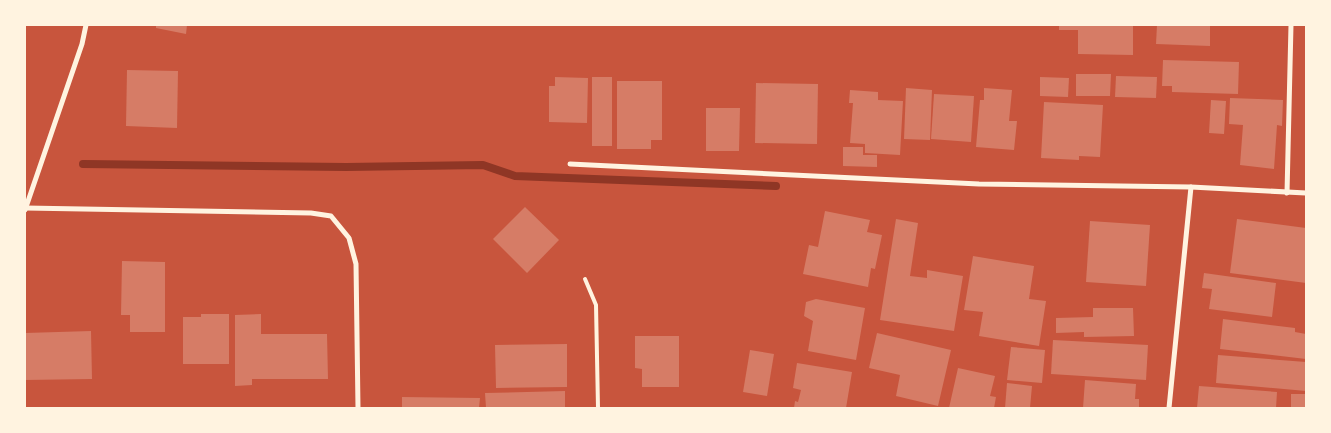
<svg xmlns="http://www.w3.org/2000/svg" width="1331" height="433" font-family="Figtree,sans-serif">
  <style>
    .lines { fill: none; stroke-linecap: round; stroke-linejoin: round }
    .stream { stroke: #8f3625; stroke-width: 8 }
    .building { fill: #d67c66 }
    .service { stroke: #fff3e0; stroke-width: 4 }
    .minor { stroke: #fff3e0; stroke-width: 5 }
  </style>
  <rect width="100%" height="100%" fill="#c8553d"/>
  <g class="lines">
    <path class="stream" d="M 83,164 L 346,167 L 483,165 L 515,176 L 776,186"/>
  </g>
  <g class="building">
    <path d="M 156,25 L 187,25 L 186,34 L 156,28 Z"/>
    <path d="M 1059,25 L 1133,25 L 1133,55 L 1078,54 L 1078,30 L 1059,30 Z"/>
    <path d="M 1157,25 L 1210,25 L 1210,46 L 1156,44 Z"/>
    <path d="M 1163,60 L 1239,62 L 1238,94 L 1172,92 L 1172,86 L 1162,86 Z"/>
    <path d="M 127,70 L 178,71 L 177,128 L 126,126 Z"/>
    <path d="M 1076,74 L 1111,74 L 1110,96 L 1076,96 Z"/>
    <path d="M 1116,76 L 1157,77 L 1156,98 L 1115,97 Z"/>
    <path d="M 555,77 L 588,78 L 587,123 L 549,122 L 549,86 L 555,86 Z"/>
    <rect x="592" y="77" width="20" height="69"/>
    <path d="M 1040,77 L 1069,78 L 1068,97 L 1040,96 Z"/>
    <path d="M 617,81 L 662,81 L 662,140 L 651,140 L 651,149 L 617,149 Z"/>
    <path d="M 756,83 L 818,84 L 817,144 L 755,143 Z"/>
    <path d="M 906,88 L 932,90 L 930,140 L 904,139 Z"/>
    <path d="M 984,88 L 1012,90 L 1009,121 L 1017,121 L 1014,150 L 976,147 L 980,100 L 984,100 Z"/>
    <path d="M 850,90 L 878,92 L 878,100 L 903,101 L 900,155 L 865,153 L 865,144 L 850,143 L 853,103 L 849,103 Z"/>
    <path d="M 934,94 L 974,96 L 971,142 L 931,139 Z"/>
    <path d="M 1230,98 L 1283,100 L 1282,126 L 1277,125 L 1274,169 L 1240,165 L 1243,125 L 1229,124 Z"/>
    <path d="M 1211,100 L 1226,101 L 1224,134 L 1209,133 Z"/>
    <path d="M 1044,102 L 1103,105 L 1100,157 L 1079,156 L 1079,160 L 1041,158 Z"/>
    <path d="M 706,108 L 740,108 L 739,151 L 706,151 Z"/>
    <path d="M 843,147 L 863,147 L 863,155 L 877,155 L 877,167 L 843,166 Z"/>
    <path d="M 525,207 L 559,240 L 527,273 L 493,239 Z"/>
    <path d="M 825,211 L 870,220 L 867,232 L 882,235 L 875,269 L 871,268 L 868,287 L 803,274 L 809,245 L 818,247 Z"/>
    <path d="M 896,219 L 918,223 L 910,276 L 927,278 L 927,270 L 963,276 L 954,331 L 880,320 Z"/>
    <path d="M 1237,219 L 1306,228 L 1306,283 L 1230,273 Z"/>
    <path d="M 1090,221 L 1150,225 L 1146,286 L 1086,282 Z"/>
    <path d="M 973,256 L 1034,266 L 1029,299 L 1046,301 L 1039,346 L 979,336 L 983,312 L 964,310 Z"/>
    <path d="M 122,261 L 165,262 L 165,332 L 130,332 L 130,315 L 121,315 Z"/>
    <path d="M 1204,273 L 1276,283 L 1272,317 L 1209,309 L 1212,289 L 1202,288 Z"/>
    <path d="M 816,299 L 865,308 L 856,360 L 808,351 L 813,321 L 804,316 L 806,302 Z"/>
    <path d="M 1093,308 L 1133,308 L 1134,336 L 1084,337 L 1084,332 L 1056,333 L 1056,318 L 1093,317 Z"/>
    <path d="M 201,314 L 229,314 L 229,364 L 183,364 L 183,317 L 201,317 Z"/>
    <path d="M 261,314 L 261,334 L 327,334 L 328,379 L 252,379 L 252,385 L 235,386 L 235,315 Z"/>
    <path d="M 1223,319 L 1295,328 L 1295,332 L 1306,334 L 1306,359 L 1220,349 Z"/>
    <path d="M 91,331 L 92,379 L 25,380 L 25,333 Z"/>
    <path d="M 877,333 L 951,350 L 938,406 L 896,396 L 900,375 L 869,368 Z"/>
    <path d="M 635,336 L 679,336 L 679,387 L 642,387 L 642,369 L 635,368 Z"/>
    <path d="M 1053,340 L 1148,345 L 1146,380 L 1051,374 Z"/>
    <path d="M 567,344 L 567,387 L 496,388 L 495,345 Z"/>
    <path d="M 1011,347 L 1045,350 L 1042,383 L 1007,380 Z"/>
    <path d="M 750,350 L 774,354 L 767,396 L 743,392 Z"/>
    <path d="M 1218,355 L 1306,362 L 1306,391 L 1216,383 Z"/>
    <path d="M 797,363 L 852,372 L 846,408 L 794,408 L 795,401 L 798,402 L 801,390 L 793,388 Z"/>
    <path d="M 958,368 L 995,376 L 990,396 L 996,397 L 994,408 L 949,408 Z"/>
    <path d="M 1085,380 L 1136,384 L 1135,399 L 1139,399 L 1139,408 L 1083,408 Z"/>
    <path d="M 1007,383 L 1032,386 L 1030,408 L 1005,408 Z"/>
    <path d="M 1199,386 L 1277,392 L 1276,408 L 1197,408 Z"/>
    <path d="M 565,391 L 565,408 L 486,408 L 485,393 Z"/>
    <rect x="1291" y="394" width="15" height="14"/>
    <path d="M 402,397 L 480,398 L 479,408 L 402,408 Z"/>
  </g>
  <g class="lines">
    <path class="service" d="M 585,279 L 596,305 L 598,408"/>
    <g class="minor">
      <path d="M 570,164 L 979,184 L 1191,187 L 1306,193"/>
      <path d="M 1287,193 L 1291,25"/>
      <path d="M 25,208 L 311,213 L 331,216 L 349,238 L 356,264 L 358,408"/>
      <path d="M 25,210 L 82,44 L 86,25"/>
      <path d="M 1169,408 L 1191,187"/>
    </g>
  </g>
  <rect width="1331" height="433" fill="none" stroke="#fff3e0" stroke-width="52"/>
</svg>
